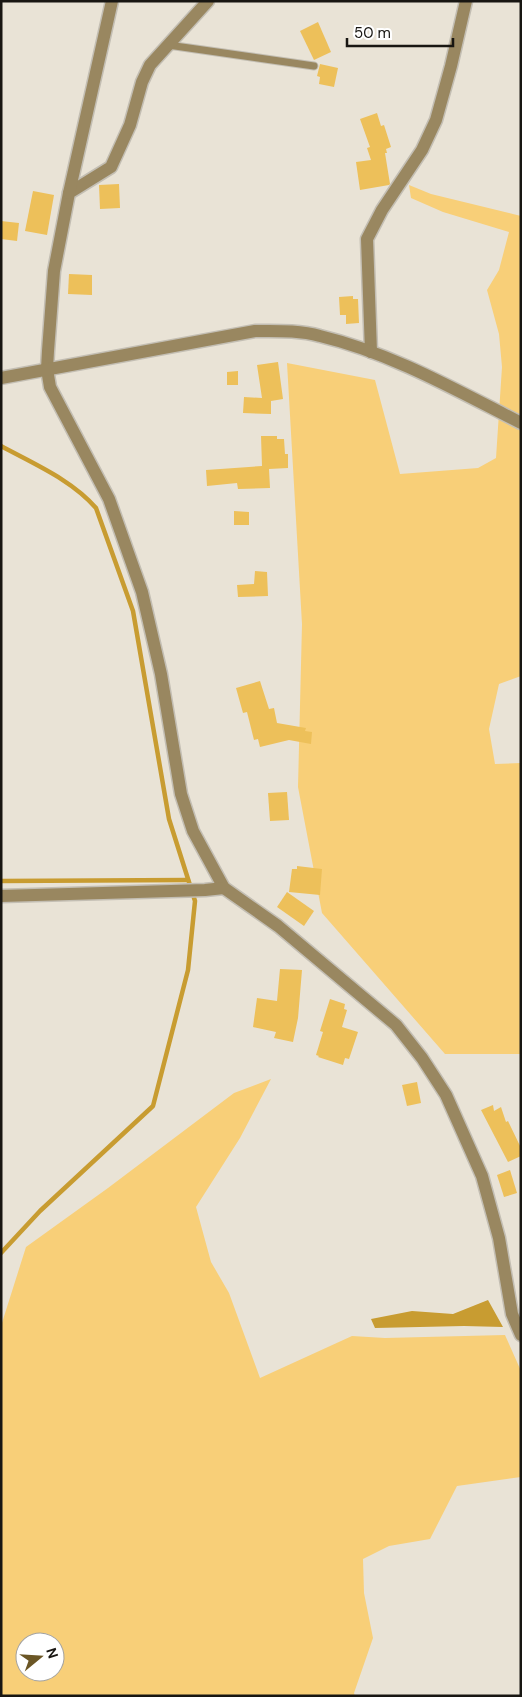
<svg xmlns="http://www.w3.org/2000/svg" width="522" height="1697" font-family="'DM Sans',sans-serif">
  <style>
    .green { fill: #f8cf78; fill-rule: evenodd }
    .water { fill: #c89c31 }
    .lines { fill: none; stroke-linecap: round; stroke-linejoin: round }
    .stream { stroke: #c89c31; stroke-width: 4.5 }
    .building { fill: #edc05a }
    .service-casing { stroke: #c3beb3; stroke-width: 9 }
    .minor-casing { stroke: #c3beb3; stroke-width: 15 }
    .tertiary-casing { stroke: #c3beb3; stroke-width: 15 }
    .service { stroke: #998760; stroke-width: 7 }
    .minor { stroke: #998760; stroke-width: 12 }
    .tertiary { stroke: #998760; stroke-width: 12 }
  </style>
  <rect width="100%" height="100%" fill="#e9e3d6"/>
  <g class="green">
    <path d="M 409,185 L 431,194 L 521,216 L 521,676 L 499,684 L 489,729 L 495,764 L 521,763 L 521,1054 L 445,1054 L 322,913 L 298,787 L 302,624 L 287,363 L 375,380 L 400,474 L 478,468 L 496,458 L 502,367 L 499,334 L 487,290 L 499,270 L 509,232 L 443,212 L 411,198 Z"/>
    <path d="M 271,1079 L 240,1138 L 196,1207 L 211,1262 L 229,1293 L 260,1378 L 352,1336 L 385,1338 L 505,1335 L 521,1371 L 521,1477 L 457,1486 L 430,1539 L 389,1546 L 363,1559 L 364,1593 L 373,1638 L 354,1693 L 355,1696 L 1,1696 L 1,1326 L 26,1247 L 108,1188 L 234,1093 ZM 25,1642 L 55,1642 L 55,1672 L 25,1672 Z"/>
  </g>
  <path class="water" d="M 488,1300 L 503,1327 L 464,1326 L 375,1328 L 371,1319 L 412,1311 L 453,1314 Z"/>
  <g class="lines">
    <g class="stream">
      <path d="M 1,446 C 34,464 72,480 96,508 L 133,611 L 169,819 L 195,901 L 188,970 L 153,1106 L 40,1211 L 1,1253"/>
      <path d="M 1,881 L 188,880"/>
    </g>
  </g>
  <g class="building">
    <path d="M 318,22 L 331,52 L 314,60 L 300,31 Z"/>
    <path d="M 320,64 L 338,68 L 334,87 L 319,84 L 320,77 L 317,76 Z"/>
    <path d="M 377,113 L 381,126 L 384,125 L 391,147 L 386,149 L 387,153 L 385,153 L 390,184 L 389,185 L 360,190 L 356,162 L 371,160 L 367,148 L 370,147 L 360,119 Z"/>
    <path d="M 119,184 L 120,208 L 100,209 L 99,185 Z"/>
    <path d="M 33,191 L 54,195 L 47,235 L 25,231 Z"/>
    <path d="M 1,221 L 19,223 L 17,241 L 1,239 Z"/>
    <path d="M 69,274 L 92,275 L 92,295 L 68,294 Z"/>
    <path d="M 353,296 L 353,299 L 358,299 L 359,323 L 346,324 L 346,315 L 340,315 L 339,297 Z"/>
    <path d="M 278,362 L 283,399 L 271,401 L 271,414 L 243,413 L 244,397 L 262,398 L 257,365 Z"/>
    <path d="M 238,371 L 238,385 L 227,385 L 227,372 Z"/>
    <path d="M 261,436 L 277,436 L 277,439 L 284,439 L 285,454 L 288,454 L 288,468 L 269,469 L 270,488 L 238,489 L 237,483 L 207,486 L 206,470 L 262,466 Z"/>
    <path d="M 234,511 L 249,512 L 249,525 L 234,525 Z"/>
    <path d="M 255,571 L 267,572 L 268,596 L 238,597 L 237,585 L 254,584 Z"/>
    <path d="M 260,681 L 269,709 L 274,708 L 277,723 L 306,728 L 305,731 L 312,732 L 311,744 L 289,740 L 260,747 L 258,739 L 254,740 L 247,712 L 243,713 L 236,688 Z"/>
    <path d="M 287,792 L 289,820 L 270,821 L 268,793 Z"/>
    <path d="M 297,866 L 322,869 L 320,895 L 289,892 L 292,869 L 297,869 Z"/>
    <path d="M 287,892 L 314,911 L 304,926 L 277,907 Z"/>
    <path d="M 280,969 L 302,970 L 298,1018 L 293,1042 L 274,1038 L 276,1032 L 253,1027 L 257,998 L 277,1001 Z"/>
    <path d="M 330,999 L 345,1004 L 344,1009 L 347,1010 L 342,1027 L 358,1032 L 349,1059 L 345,1058 L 343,1065 L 318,1057 L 319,1056 L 316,1055 L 323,1032 L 320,1031 Z"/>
    <path d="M 417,1082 L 421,1103 L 407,1106 L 402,1085 Z"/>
    <path d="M 493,1105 L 494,1111 L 501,1107 L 506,1122 L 508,1121 L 521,1148 L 521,1156 L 508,1162 L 481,1110 Z"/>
    <path d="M 510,1170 L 517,1193 L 504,1197 L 497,1175 Z"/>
  </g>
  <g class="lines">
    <defs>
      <path id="service" d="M 168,45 L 314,66"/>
      <g id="minor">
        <path d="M 208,1 L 150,65 L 142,82 L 130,125 L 111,167 L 69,193 L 54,271 L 48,351 L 47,369 L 50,387 L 109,499 L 142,592 L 161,674 L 181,794 L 193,831 L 224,888 L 278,926 L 396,1025 L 422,1058 L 446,1095 L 482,1176 L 499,1238 L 512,1314 L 521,1335"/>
        <path d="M 69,193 L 112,1"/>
        <path d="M 371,352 L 367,239 L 382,210 L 422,150 L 436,120 L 451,66 L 466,1"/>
        <path d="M 1,896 L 205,890 L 224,888"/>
      </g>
      <path id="tertiary" d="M 1,378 L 255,331 C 277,331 299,330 320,336 C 391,353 456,390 521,423"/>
    </defs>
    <use href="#service" class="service-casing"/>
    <use href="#minor" class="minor-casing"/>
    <use href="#tertiary" class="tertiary-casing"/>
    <use href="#service" class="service"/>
    <use href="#minor" class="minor"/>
    <use href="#tertiary" class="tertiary"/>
  </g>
  <rect width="522" height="1697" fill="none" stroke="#181612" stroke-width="5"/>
  <g transform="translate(40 1657) rotate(72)"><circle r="24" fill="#ffffff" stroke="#a3a2a0"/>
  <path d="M0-4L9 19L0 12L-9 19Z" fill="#6b5625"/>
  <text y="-8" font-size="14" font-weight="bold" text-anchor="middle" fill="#181612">N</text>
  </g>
  <path d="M347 38v8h106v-8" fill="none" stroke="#181612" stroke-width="2.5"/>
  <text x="354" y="38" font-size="15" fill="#181612" stroke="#ffffff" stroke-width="4" paint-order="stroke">50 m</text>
</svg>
